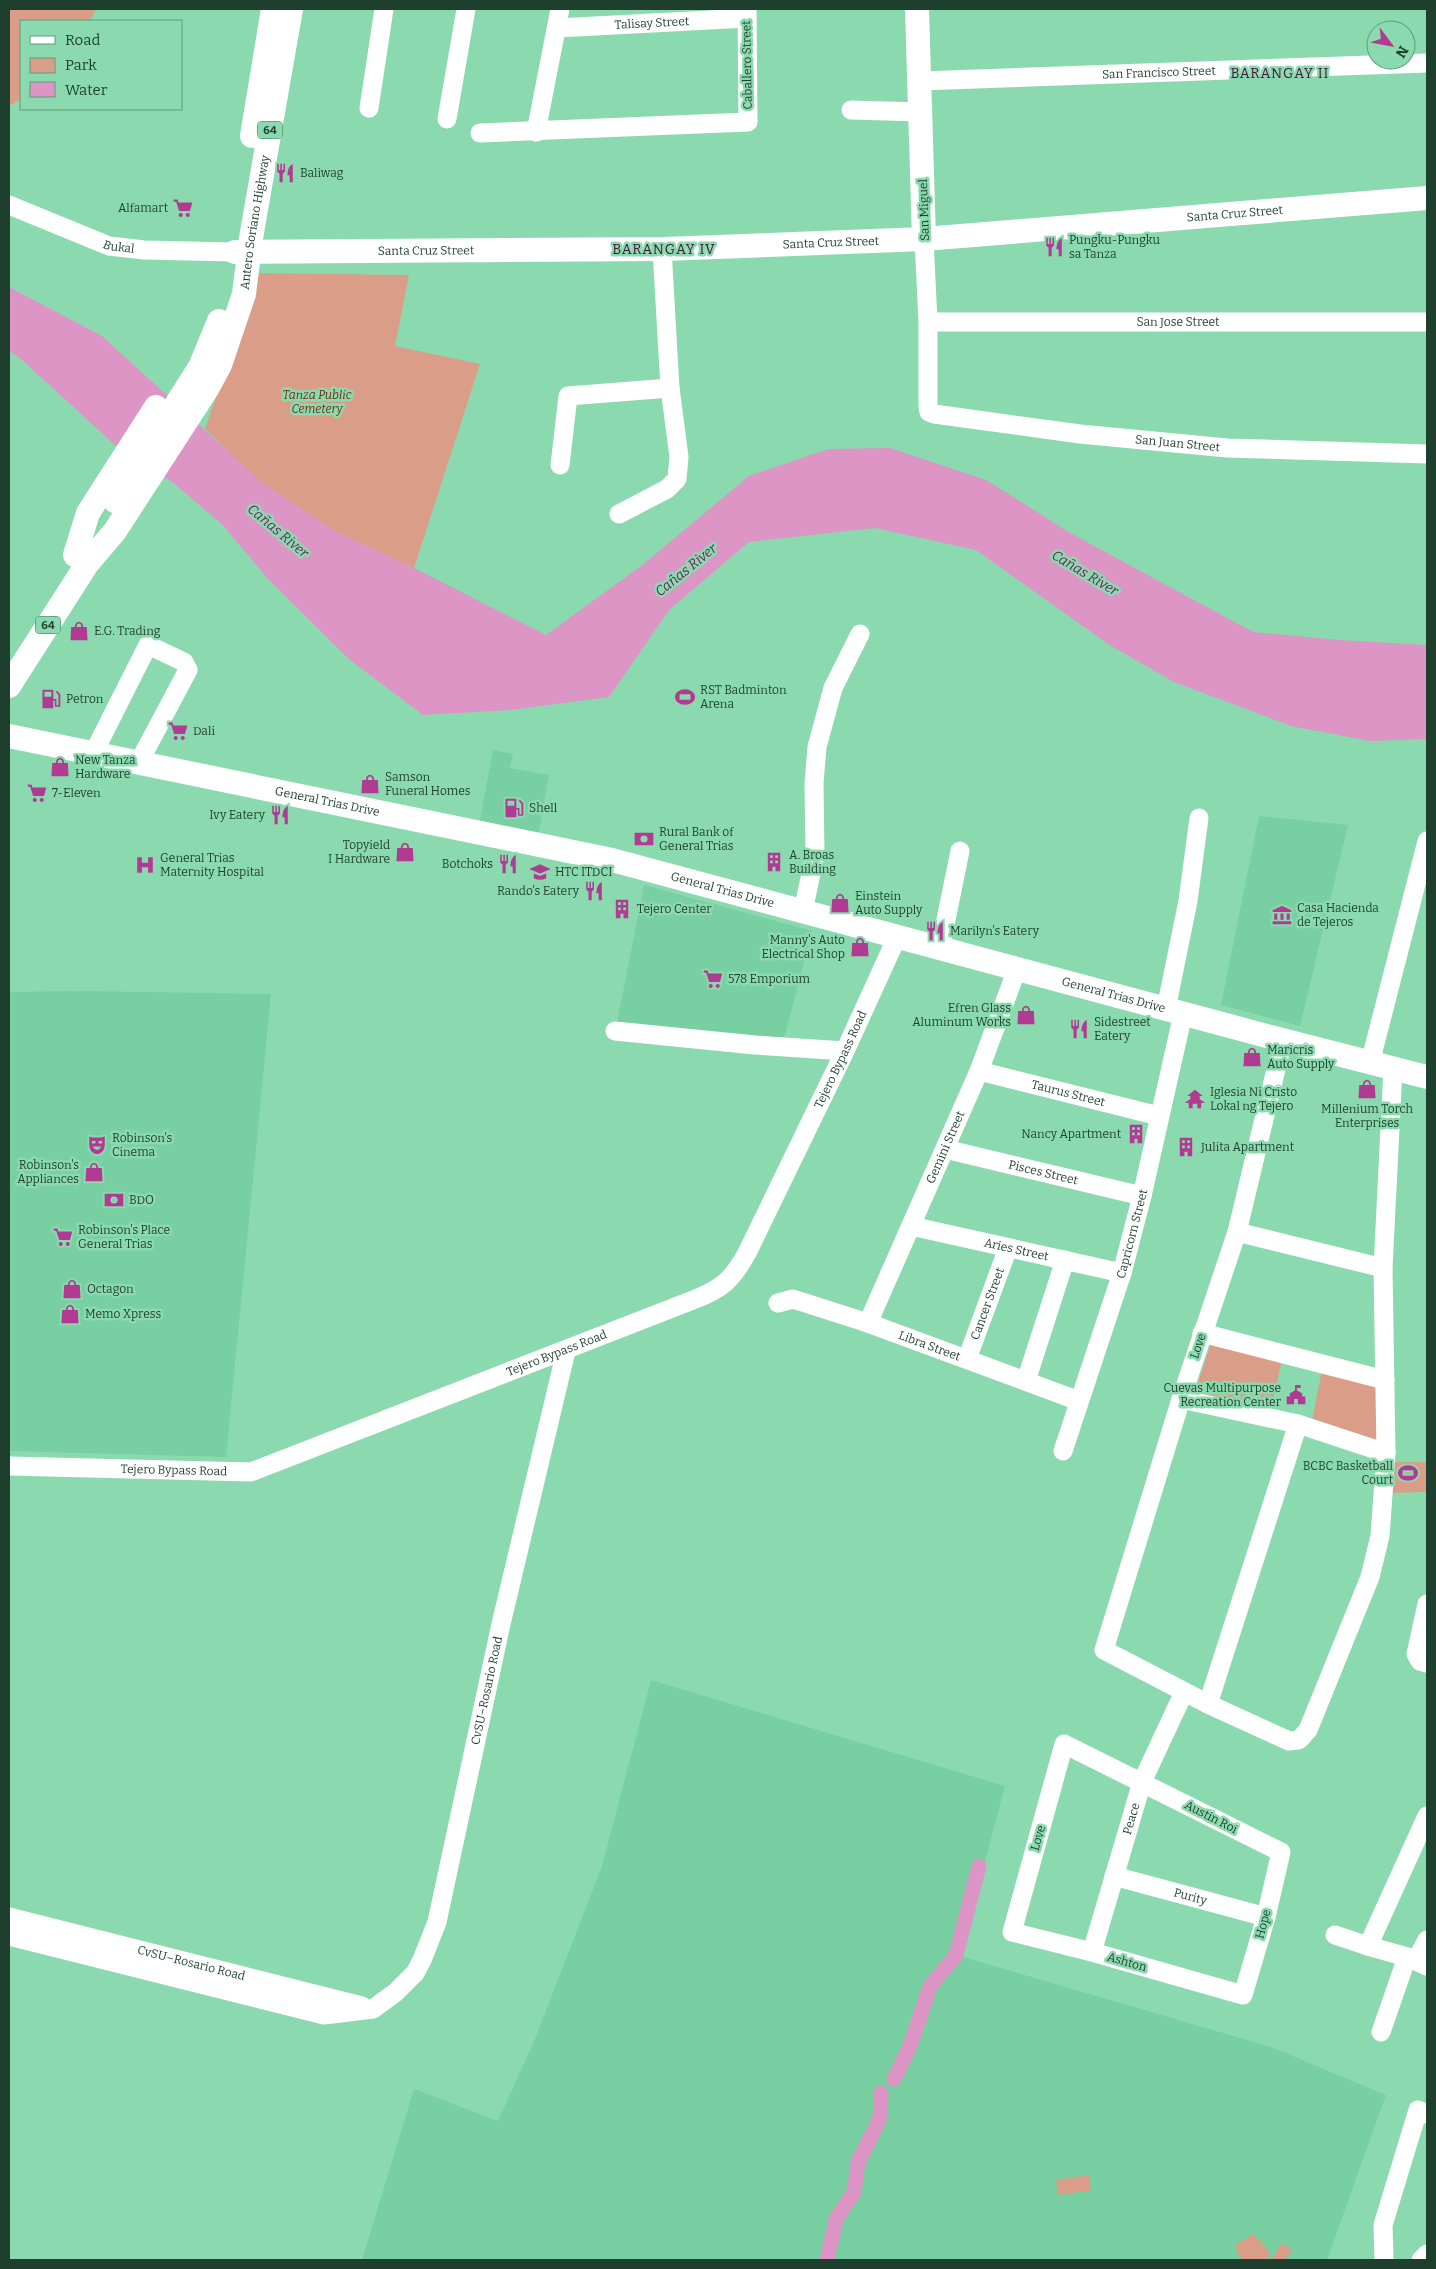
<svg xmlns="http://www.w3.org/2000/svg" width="1436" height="2269" font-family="Bitter,serif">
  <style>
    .built { fill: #78cfa1 }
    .green { fill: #da9d88 }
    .water { fill: #dc95c4 }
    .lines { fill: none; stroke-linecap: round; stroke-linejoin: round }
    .canal { stroke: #dc95c4; stroke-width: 15 }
    .minor { stroke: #fff; stroke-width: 19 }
    .major { stroke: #fff; stroke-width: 24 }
    .labels { text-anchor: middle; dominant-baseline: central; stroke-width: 5; stroke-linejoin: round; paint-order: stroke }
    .shield { fill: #8bdaaf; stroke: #3f6e55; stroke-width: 1 }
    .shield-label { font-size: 11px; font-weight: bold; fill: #1e3f2e }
    .street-label { font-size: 12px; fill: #1e3f2e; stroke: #8bdaaf }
    .poi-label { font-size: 12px; fill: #1e3f2e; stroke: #8bdaaf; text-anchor: start }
    .park-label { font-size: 12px; font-style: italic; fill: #742c11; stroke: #8bdaaf }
    .neighbourhood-label { font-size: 14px; letter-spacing: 1px; fill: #49113b; stroke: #8bdaaf }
    .water-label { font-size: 14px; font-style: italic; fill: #73215e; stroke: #8bdaaf }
  </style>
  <rect width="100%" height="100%" fill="#8bdaaf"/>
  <g class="built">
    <path d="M 493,750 L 513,754 L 510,768 L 549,775 L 538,836 L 479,825 Z"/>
    <path d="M 1259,816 L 1348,825 L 1300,1026 L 1221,1005 Z"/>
    <path d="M 644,885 L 812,931 L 785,1035 L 773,1045 L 616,1028 Z"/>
    <path d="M 80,991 L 271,994 L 226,1457 L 9,1451 L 9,992 Z"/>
    <path d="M 651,1680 L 1005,1786 L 960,1956 L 1271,2047 L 1386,2095 L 1327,2260 L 362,2260 L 414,2089 L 498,2121 L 535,2039 L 602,1866 Z"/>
  </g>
  <g class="green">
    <path d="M 9,9 L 96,9 L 90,21 L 21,21 L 21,99 L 9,106 Z"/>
    <path d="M 259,273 L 409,275 L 395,346 L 480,364 L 414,568 L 337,532 L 264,485 L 205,429 Z"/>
    <path d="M 1211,1343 L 1282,1360 L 1270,1413 L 1194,1395 Z"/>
    <path d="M 1322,1370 L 1379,1386 L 1381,1446 L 1312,1421 Z"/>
    <path d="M 1388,1462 L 1427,1462 L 1426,1492 L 1387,1493 Z"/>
    <path d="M 1089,2175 L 1091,2190 L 1058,2195 L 1056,2180 Z"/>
    <path d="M 1254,2234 L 1270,2253 L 1267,2260 L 1241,2260 L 1235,2245 Z"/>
    <path d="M 1282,2243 L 1292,2250 L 1285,2260 L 1271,2260 Z"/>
  </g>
  <path class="water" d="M 9,287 L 102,336 L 264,484 L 337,532 L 414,568 L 546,635 L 641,566 L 749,476 L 828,449 L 890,448 L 986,480 L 1072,534 L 1253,632 L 1339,640 L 1427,645 L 1427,739 L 1370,741 L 1291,726 L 1174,682 L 1108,644 L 976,550 L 875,528 L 749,542 L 669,610 L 609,697 L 511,710 L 423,715 L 350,660 L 267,578 L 222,524 L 172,482 L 116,446 L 21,359 L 9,351 Z"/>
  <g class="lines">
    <g class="canal">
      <path d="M 894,2079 L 910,2046 L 930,1986 L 956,1955 L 979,1866"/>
      <path d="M 827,2260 L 836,2219 L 854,2192 L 858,2162 L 877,2125 L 880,2116 L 881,2093"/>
    </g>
    <g class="minor">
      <path id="s1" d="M 557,28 L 747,18"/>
      <path id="s2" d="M 920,81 L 1427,63"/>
      <path d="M 369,108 L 384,9"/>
      <path d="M 851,110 L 921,112"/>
      <path d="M 447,119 L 466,9"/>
      <path d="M 536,132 L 560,9"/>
      <path d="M 480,133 L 748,122 L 747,9"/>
      <path id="s3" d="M 9,205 L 109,246 L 144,250 L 235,252"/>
      <path id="s4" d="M 924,239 L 928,322 L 928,407 L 929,412 L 934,414 L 1080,434 L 1227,448 L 1427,454"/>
      <path id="s5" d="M 928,322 L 1427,322"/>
      <path d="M 560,465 L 568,396 L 670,388 L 662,249"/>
      <path d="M 619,514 L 667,489 L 677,479 L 679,457 L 670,388"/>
      <path d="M 93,754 L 148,645 L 184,662 L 188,670 L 138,764"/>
      <path d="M 803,911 L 815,855 L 814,783 L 817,747 L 833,688 L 860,634"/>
      <path d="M 940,949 L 960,851"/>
      <path d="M 1166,1009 L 1188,901 L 1199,818"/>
      <path d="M 615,1031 L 755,1045 L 845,1051"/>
      <path d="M 1283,1040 L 1237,1232 L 1181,1399 L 1104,1650 L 1208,1704 L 1289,1741 L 1299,1740 L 1308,1730 L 1370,1577 L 1380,1536 L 1386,1453 L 1383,1268 L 1393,1068"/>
      <path d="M 1370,1063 L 1427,841"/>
      <path id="s6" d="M 979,1071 L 1159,1116"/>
      <path id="s7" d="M 945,1149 L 1142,1196"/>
      <path id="s8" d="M 911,1226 L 1122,1273"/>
      <path d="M 1237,1232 L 1383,1268"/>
      <path id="s9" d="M 778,1303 L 793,1299 L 868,1323 L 1079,1401"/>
      <path id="s10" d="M 868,1323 L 979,1071 L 1017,969"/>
      <path d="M 1202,1333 L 1385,1380"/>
      <path id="s11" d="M 967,1359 L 1008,1248"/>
      <path d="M 1026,1381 L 1065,1260"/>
      <path d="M 1181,1399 L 1298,1424 L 1386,1453"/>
      <path id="s12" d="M 1063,1451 L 1122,1273 L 1142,1196 L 1183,1014"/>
      <path id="s13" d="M 9,1466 L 251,1472 L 693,1300 C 722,1289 732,1280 747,1253 L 845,1051 L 897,937"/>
      <path d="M 1427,1604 L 1416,1654 L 1420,1661 L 1427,1663"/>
      <path d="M 1208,1704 L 1298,1424"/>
      <path d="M 1064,1744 L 1281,1852 L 1266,1917 L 1243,1995 L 1092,1952 L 1012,1932 Z"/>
      <path d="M 1427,1816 L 1368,1946 L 1407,1957 L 1427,1966"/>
      <path id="s14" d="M 1114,1876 L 1266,1917"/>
      <path id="s15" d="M 9,1917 L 362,2006"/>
      <path d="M 1335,1935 L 1368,1946"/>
      <path id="s16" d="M 9,1936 L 324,2015 L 373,2009 L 396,1992 L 415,1973 L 422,1960 L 437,1922 L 501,1624 L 566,1351"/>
      <path id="s17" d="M 1092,1952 L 1142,1782 L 1184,1692"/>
      <path d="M 1416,1961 L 1427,1940"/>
      <path d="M 1381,2032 L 1407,1957"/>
      <path d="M 1384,2260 L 1383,2225 L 1418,2110 L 1427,2114"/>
      <path d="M 1421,2260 L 1427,2254"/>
    </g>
    <g class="major">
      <path d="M 917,9 L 924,239"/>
      <path d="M 252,136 L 273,9"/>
      <path id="s18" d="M 235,252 L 664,249 L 924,239 L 1427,198"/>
      <path d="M 115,501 L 200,367 L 219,321"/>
      <path d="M 75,555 L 88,513 L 156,407"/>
      <path id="s19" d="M 9,686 L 87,564 L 115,531 L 207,389 L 220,365 L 244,294 L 251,238 L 291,9"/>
      <path id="s20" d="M 9,736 L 612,860 L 1263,1035 L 1427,1077"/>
    </g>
  </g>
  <defs>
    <symbol id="restaurant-bare" viewBox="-9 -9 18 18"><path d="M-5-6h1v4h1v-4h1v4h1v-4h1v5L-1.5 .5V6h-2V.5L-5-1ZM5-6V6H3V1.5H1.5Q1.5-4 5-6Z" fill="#b13b92" stroke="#8bdaaf" stroke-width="2.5" paint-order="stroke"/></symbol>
    <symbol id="supermarket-bare" viewBox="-9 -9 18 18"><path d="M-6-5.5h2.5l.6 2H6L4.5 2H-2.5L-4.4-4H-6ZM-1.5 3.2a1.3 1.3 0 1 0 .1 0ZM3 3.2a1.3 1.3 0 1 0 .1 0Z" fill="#b13b92" stroke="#8bdaaf" stroke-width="2.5" paint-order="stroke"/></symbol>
    <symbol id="shop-bare" viewBox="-9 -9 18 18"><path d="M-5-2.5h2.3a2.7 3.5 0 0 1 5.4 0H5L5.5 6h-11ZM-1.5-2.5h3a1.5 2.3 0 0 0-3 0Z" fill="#b13b92" stroke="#8bdaaf" stroke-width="2.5" paint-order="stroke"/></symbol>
    <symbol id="stadium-bare" viewBox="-9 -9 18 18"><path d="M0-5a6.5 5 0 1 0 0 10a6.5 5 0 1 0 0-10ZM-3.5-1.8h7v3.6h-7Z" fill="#b13b92" stroke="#8bdaaf" stroke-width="2.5" paint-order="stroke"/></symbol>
    <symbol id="fuel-bare" viewBox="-9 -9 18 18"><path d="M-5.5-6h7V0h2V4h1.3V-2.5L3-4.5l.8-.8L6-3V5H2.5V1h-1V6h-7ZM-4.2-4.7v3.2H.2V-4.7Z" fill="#b13b92" stroke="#8bdaaf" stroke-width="2.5" paint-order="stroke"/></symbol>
    <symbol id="bank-bare" viewBox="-9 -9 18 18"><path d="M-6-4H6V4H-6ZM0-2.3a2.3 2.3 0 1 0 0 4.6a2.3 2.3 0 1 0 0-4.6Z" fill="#b13b92" stroke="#8bdaaf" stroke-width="2.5" paint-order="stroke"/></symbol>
    <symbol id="building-bare" viewBox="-9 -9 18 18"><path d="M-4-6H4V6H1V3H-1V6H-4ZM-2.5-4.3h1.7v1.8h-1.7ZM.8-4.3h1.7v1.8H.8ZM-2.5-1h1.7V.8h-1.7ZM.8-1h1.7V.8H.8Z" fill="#b13b92" stroke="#8bdaaf" stroke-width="2.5" paint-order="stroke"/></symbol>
    <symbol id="hospital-bare" viewBox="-9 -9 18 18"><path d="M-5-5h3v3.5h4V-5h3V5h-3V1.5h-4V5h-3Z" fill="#b13b92" stroke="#8bdaaf" stroke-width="2.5" paint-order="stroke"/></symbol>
    <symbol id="school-bare" viewBox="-9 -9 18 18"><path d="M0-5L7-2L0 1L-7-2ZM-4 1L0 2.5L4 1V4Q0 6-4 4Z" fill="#b13b92" stroke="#8bdaaf" stroke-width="2.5" paint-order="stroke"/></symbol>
    <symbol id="museum-bare" viewBox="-9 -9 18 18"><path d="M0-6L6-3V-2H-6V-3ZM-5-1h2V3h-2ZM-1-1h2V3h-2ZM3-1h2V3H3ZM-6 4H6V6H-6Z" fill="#b13b92" stroke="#8bdaaf" stroke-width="2.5" paint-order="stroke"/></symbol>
    <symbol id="temple-bare" viewBox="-9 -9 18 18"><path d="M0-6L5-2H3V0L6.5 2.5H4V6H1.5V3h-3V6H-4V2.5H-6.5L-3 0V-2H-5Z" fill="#b13b92" stroke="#8bdaaf" stroke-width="2.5" paint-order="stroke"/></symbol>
    <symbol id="theatre-bare" viewBox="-9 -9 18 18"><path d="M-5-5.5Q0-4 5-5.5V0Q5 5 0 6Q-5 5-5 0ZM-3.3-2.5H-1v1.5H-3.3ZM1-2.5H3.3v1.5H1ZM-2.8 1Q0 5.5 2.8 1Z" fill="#b13b92" stroke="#8bdaaf" stroke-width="2.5" paint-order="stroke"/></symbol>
    <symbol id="civic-bare" viewBox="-9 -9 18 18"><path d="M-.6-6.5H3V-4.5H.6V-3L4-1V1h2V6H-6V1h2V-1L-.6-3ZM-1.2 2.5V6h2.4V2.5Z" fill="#b13b92" stroke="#8bdaaf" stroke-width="2.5" paint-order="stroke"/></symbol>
  </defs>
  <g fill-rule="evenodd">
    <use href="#restaurant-bare" x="271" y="159" width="28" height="28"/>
    <use href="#supermarket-bare" x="169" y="194" width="28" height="28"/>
    <use href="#restaurant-bare" x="1040" y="233" width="28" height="28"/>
    <use href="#shop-bare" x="65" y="617" width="28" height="28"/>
    <use href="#stadium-bare" x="671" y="683" width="28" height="28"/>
    <use href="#fuel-bare" x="37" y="685" width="28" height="28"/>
    <use href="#supermarket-bare" x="164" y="717" width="28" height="28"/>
    <use href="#shop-bare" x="46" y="753" width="28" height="28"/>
    <use href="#shop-bare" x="356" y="770" width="28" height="28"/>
    <use href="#supermarket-bare" x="23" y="779" width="28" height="28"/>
    <use href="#fuel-bare" x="500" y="794" width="28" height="28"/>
    <use href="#restaurant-bare" x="266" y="801" width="28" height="28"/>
    <use href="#bank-bare" x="630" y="825" width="28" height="28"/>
    <use href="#shop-bare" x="391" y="838" width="28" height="28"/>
    <use href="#building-bare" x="760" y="848" width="28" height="28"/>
    <use href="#restaurant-bare" x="494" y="850" width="28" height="28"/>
    <use href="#hospital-bare" x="131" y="851" width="28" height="28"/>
    <use href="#school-bare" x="526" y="858" width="28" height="28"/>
    <use href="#restaurant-bare" x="580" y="877" width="28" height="28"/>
    <use href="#shop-bare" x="826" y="889" width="28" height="28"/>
    <use href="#building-bare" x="608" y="895" width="28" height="28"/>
    <use href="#museum-bare" x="1268" y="901" width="28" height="28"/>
    <use href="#restaurant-bare" x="921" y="917" width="28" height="28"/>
    <use href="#shop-bare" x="846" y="933" width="28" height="28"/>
    <use href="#supermarket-bare" x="699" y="965" width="28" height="28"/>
    <use href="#shop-bare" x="1012" y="1001" width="28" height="28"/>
    <use href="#restaurant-bare" x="1065" y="1015" width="28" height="28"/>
    <use href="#shop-bare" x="1238" y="1043" width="28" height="28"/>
    <use href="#shop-bare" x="1353" y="1075" width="28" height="28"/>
    <use href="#temple-bare" x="1181" y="1085" width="28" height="28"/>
    <use href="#building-bare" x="1122" y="1120" width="28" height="28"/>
    <use href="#theatre-bare" x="83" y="1131" width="28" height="28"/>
    <use href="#building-bare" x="1172" y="1133" width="28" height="28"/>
    <use href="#shop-bare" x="80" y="1158" width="28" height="28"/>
    <use href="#bank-bare" x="100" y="1186" width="28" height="28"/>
    <use href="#supermarket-bare" x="49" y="1223" width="28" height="28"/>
    <use href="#shop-bare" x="58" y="1275" width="28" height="28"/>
    <use href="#shop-bare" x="56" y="1300" width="28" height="28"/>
    <use href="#civic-bare" x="1282" y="1381" width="28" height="28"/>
    <use href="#stadium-bare" x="1394" y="1459" width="28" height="28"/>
  </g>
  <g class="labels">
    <g class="shield">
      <rect x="257.5" y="121.5" width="25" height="17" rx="4"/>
      <rect x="35.5" y="616.5" width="25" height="17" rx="4"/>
    </g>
    <g class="shield-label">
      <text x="270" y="130">64</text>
      <text x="48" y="625">64</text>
    </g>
    <g class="street-label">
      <text stroke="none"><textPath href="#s1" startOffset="95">Talisay Street</textPath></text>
      <text transform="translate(747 65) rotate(-91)">Caballero Street</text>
      <text stroke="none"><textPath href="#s2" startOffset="239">San Francisco Street</textPath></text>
      <text transform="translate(924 210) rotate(-92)">San Miguel</text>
      <text stroke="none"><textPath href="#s18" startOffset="1001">Santa Cruz Street</textPath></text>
      <text stroke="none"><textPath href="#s19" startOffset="532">Antero Soriano Highway</textPath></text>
      <text stroke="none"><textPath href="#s18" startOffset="596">Santa Cruz Street</textPath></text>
      <text stroke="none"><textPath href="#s3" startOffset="118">Bukal</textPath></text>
      <text stroke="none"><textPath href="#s18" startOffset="191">Santa Cruz Street</textPath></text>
      <text stroke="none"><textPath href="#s5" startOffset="250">San Jose Street</textPath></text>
      <text stroke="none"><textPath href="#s4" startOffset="424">San Juan Street</textPath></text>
      <text stroke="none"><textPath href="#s20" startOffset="325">General Trias Drive</textPath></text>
      <text stroke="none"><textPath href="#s20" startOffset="730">General Trias Drive</textPath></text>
      <text stroke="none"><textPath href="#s20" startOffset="1135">General Trias Drive</textPath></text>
      <text stroke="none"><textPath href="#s13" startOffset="1005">Tejero Bypass Road</textPath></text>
      <text stroke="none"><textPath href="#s6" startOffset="92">Taurus Street</textPath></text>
      <text stroke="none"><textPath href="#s10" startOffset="192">Gemini Street</textPath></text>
      <text stroke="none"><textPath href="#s7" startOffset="101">Pisces Street</textPath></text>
      <text stroke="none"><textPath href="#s12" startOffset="228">Capricorn Street</textPath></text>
      <text stroke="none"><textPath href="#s8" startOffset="108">Aries Street</textPath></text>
      <text stroke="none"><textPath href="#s11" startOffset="59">Cancer Street</textPath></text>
      <text stroke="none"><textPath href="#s9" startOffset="160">Libra Street</textPath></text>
      <text transform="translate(1198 1346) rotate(-72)">Love</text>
      <text stroke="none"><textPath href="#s13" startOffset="570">Tejero Bypass Road</textPath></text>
      <text stroke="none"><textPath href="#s13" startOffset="165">Tejero Bypass Road</textPath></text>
      <text stroke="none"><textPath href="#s16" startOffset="722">CvSU–Rosario Road</textPath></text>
      <text transform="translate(1211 1817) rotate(27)">Austin Roi</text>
      <text stroke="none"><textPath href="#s17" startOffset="139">Peace</textPath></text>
      <text transform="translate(1038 1838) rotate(-74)">Love</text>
      <text stroke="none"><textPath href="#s14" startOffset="79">Purity</textPath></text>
      <text transform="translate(1263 1924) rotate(-75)">Hope</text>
      <text transform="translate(1127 1962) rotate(16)">Ashton</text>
      <text stroke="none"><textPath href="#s15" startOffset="188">CvSU–Rosario Road</textPath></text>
    </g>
    <g class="poi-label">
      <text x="300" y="173">Baliwag</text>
      <text x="168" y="208" text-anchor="end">Alfamart</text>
      <text x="1069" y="240">Pungku-Pungku<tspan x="1069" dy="14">sa Tanza</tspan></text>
      <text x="94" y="631">E.G. Trading</text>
      <text x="700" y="690">RST Badminton<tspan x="700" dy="14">Arena</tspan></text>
      <text x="66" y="699">Petron</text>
      <text x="193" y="731">Dali</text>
      <text x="75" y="760">New Tanza<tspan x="75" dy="14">Hardware</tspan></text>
      <text x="385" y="777">Samson<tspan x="385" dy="14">Funeral Homes</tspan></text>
      <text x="52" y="793">7-Eleven</text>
      <text x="529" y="808">Shell</text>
      <text x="265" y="815" text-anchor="end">Ivy Eatery</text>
      <text x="659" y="832">Rural Bank of<tspan x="659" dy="14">General Trias</tspan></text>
      <text x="390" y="845" text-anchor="end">Topyield<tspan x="390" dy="14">I Hardware</tspan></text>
      <text x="789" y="855">A. Broas<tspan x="789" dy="14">Building</tspan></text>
      <text x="160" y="858">General Trias<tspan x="160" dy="14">Maternity Hospital</tspan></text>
      <text x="493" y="864" text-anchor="end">Botchoks</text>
      <text x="555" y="872">HTC ITDCI</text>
      <text x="579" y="891" text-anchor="end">Rando's Eatery</text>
      <text x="855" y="896">Einstein<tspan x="855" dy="14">Auto Supply</tspan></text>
      <text x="1297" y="908">Casa Hacienda<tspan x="1297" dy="14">de Tejeros</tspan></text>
      <text x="637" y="909">Tejero Center</text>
      <text x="950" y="931">Marilyn's Eatery</text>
      <text x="845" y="940" text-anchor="end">Manny's Auto<tspan x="845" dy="14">Electrical Shop</tspan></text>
      <text x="728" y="979">578 Emporium</text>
      <text x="1011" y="1008" text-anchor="end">Efren Glass<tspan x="1011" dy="14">Aluminum Works</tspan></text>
      <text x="1094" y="1022">Sidestreet<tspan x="1094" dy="14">Eatery</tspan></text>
      <text x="1267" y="1050">Maricris<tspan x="1267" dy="14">Auto Supply</tspan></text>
      <text x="1210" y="1092">Iglesia Ni Cristo<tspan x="1210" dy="14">Lokal ng Tejero</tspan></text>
      <text x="1367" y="1109" text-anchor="middle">Millenium Torch<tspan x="1367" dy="14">Enterprises</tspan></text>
      <text x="1121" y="1134" text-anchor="end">Nancy Apartment</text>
      <text x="112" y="1138">Robinson's<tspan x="112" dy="14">Cinema</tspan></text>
      <text x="1201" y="1147">Julita Apartment</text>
      <text x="79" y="1165" text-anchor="end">Robinson's<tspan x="79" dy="14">Appliances</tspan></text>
      <text x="129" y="1200">BDO</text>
      <text x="78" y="1230">Robinson's Place<tspan x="78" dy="14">General Trias</tspan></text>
      <text x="87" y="1289">Octagon</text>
      <text x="85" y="1314">Memo Xpress</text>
      <text x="1281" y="1388" text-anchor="end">Cuevas Multipurpose<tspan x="1281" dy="14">Recreation Center</tspan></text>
      <text x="1393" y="1466" text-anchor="end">BCBC Basketball<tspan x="1393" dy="14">Court</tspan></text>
    </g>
    <g class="park-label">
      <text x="317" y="395">Tanza Public<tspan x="317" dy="14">Cemetery</tspan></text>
    </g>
    <g class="neighbourhood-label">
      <text x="1280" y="73">BARANGAY II</text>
      <text x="664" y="249">BARANGAY IV</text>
    </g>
    <g class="water-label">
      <text transform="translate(278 531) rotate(40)">Cañas River</text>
      <text transform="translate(686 570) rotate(-39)">Cañas River</text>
      <text transform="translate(1085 573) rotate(31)">Cañas River</text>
    </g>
  </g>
  <rect width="1436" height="2269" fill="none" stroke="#1e3f2e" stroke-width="20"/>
  <rect x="20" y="20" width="162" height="90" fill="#8bdaaf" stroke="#5f9c7b"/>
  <rect x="30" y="36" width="25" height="8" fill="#ffffff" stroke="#5f9c7b"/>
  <text x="65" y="45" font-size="15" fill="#1e3f2e">Road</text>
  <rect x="30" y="58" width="25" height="15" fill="#da9d88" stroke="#5f9c7b"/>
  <text x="65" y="70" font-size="15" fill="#1e3f2e">Park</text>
  <rect x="30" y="82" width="25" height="15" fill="#dc95c4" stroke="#5f9c7b"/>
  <text x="65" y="95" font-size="15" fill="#1e3f2e">Water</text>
  <g transform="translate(1391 45) rotate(122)"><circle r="24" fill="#8bdaaf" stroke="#5f9c7b"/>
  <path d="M0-4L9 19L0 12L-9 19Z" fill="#b13b92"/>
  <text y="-8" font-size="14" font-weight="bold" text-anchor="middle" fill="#1e3f2e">N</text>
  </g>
</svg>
